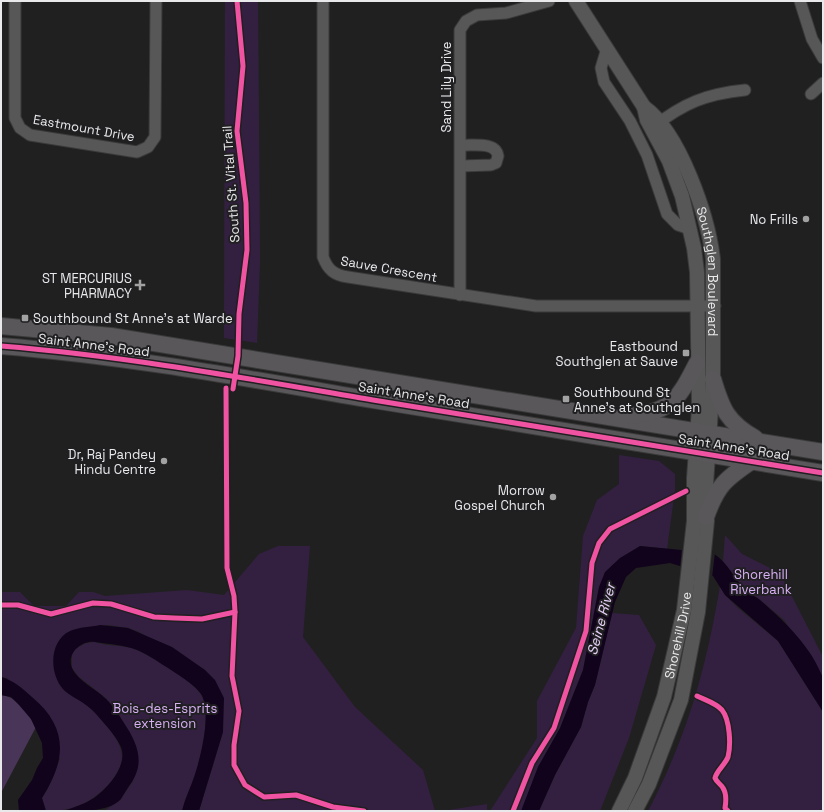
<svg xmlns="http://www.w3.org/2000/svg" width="824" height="812" font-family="'Space Grotesk',sans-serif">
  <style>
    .green { fill: #332040 }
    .forest { fill: #493557 }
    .water { fill: #11031b }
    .pier { fill: #202020 }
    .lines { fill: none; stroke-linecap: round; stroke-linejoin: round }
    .minor-casing { stroke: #3a3a3b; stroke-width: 13 }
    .tertiary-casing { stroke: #3a3a3b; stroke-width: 16 }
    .secondary-casing { stroke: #3a3a3b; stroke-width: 18 }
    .minor { stroke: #575758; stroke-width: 11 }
    .tertiary { stroke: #575758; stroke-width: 14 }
    .secondary { stroke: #59575a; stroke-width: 16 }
    .cycleway-casing { stroke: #201f21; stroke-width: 8 }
    .cycleway { stroke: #f153a3; stroke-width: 5 }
    .poi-dot { fill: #a3a2a3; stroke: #201f21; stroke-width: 1.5 }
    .labels { text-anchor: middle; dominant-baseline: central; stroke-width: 4; stroke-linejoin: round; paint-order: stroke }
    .street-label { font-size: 13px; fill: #e9e8ea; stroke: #201f21 }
    .poi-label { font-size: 13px; fill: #e9e8ea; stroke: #201f21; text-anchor: end }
    .park-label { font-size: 13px; fill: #d8b1f5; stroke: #201f21 }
    .water-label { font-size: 14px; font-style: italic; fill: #e7d0f9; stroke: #201f21 }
  </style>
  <rect width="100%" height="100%" fill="#202020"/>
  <g class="green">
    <path d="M 225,1 L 258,1 L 260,260 L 257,343 L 224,338 Z"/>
    <path d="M 619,455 L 659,461 L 675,474 L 675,490 L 667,549 L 640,546 L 599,587 L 583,670 L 560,728 L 538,767 L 523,808 L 521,811 L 490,811 L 537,738 L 537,701 L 576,628 L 583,536 L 597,500 L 619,484 Z"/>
    <path d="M 725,535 L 742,554 L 780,573 L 823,657 L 823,678 L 784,620 L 759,599 L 744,589 L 723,561 Z"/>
    <path d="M 278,546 L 310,546 L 303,637 L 355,707 L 423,770 L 435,811 L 199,811 L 223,732 L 205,670 L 139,632 L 128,628 L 108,625 L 71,631 L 62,688 C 69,695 79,699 87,705 C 99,716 123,741 122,757 C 122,768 112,782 104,789 C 86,806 70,811 46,811 L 42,798 L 48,788 L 60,759 L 7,678 L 1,677 L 1,592 L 20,592 L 34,606 L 66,606 L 79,592 L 93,592 L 105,596 L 187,590 L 224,595 L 259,554 Z"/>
    <path d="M 720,586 L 725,595 L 738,608 L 778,641 L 823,712 L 823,811 L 648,811 C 687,737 706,669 720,586 Z"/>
    <path d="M 612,613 L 639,615 L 656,645 L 629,738 L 600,811 L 539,811 L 555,775 L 581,727 L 588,702 L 595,685 Z"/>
    <path d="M 95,642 C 108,647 124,644 137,650 C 151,656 199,684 203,698 C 210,719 202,753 196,773 C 192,786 186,798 182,811 L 104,811 L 120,800 L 133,781 L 107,699 L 79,677 L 72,668 L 72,654 L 75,649 L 86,643 Z"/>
    <path d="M 487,804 L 487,811 L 442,811 Z"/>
  </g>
  <path class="forest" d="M 1,695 C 17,696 28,714 36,727 L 1,793 Z"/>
  <g class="water">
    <path d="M 640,546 L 713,553 C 728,563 734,578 745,590 C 749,595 756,596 760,600 C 784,621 811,646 823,678 C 824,687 823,702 823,712 L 778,641 L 725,595 L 713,576 L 670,563 L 636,568 L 626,577 L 615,602 L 595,685 L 588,702 L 581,727 L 555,775 L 539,811 L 521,811 L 538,767 L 560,728 L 583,670 L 599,587 L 605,572 L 620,558 Z"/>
    <path d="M 100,625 L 128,628 L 172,647 L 205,670 L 215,680 L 224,698 L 223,732 L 199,811 L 182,811 C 185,798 191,787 195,774 C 201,756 212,711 201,694 C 196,686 179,675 171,670 C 160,663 149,655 137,650 C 125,645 108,644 95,642 C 81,640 66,654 72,668 C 78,681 96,689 106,699 C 113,705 119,715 124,723 C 138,744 146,764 129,786 C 126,791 123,795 121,799 C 109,812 82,811 64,811 C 74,807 85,804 94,798 C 109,787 128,765 121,747 C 117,738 109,729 103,722 C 98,716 92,709 86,705 C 79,699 69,696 63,689 C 49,673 49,641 70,631 C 79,627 91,627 100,625 Z"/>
    <path d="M 1,677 C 13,680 22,688 32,697 C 69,728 66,760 42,798 L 46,811 L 19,811 L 18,800 L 32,780 L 37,768 L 43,758 L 42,743 L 31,719 L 19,705 L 11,697 L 1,695 Z"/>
  </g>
  <path class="pier" d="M 682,548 L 715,552 L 712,578 L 680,568 Z"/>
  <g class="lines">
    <defs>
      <g id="minor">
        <path d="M 15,1 L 15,118 L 20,128 L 30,135 L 137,152 L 148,147 L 155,137 L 156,1"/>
        <path d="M 323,1 L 323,257 C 328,270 334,275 348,277 L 536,306 L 715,306"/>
        <path d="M 800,1 L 812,39 L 823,58"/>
        <path d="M 607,48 L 601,68 L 604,82 L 630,121 L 647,155 L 667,214 L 678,225 L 690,229"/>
        <path d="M 811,94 L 823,83"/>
        <path d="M 653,127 C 684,103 706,94 745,90"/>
        <path d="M 461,166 L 491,165 L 496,163 L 498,156 C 496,141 472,146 461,145"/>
        <path d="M 460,295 L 460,30 L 466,21 L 477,15 L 506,13 L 549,1"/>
      </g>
      <g id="tertiary">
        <path id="s1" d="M 576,1 L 644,107 C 680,133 708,216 713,259 L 713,379 L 706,485 L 707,521 L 698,612 L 681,700 L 649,784 L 635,811"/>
        <path id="s2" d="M 619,811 L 635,778 L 664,697 L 684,610 L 694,521 L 694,478 L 699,408 L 697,272 L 694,248 L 682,196 L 669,161 L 647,120 L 644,107"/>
      </g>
      <g id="secondary">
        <path d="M 1,326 L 111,336 L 823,452"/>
        <path d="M 1,346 C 126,356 250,379 373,400 C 523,425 673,448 823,473"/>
        <path d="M 713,379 C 722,409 727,422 755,438"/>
        <path d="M 631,416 C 673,411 679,398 697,363"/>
        <path d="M 706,517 C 717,486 725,479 752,461"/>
      </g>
    </defs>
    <use href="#minor" class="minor-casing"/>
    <use href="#tertiary" class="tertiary-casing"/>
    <use href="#secondary" class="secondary-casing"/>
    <use href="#minor" class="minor"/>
    <use href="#tertiary" class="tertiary"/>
    <use href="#secondary" class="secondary"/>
    <defs>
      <g id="cycleway">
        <path d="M 1,346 C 126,356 250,379 373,400 C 523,425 673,448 823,473"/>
        <path d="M 226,388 L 227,568 L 234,596 L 235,612 L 232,676 L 239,711 L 234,745 L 234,765 L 245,785 L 264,797 L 296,795 L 333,807 L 364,811"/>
        <path d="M 233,389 L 238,356 L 239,314 L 247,250 L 246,203 L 237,131 L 243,66 L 237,1"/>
        <path d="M 1,605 L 18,605 L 51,614 L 93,603 L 111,604 L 154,617 L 174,618 L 202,619 L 235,612"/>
        <path d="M 697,696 C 705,700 716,703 722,710 C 730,720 731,745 728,757 C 725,765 717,770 715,778 C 717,783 721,784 723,788 C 727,794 726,802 725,808 L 728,811"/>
        <path d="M 513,811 L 532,763 L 554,728 L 586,631 L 592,563 L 599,543 L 610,529 L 686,491"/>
      </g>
    </defs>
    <use href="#cycleway" class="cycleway-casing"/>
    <use href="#cycleway" class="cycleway"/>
  </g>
  <g class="poi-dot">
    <circle cx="806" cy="219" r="4"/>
    <path d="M138 279h4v4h4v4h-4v4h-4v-4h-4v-4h4z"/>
    <rect x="21" y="314" width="8" height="8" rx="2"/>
    <rect x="682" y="349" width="8" height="8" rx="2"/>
    <rect x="562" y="395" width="8" height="8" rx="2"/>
    <circle cx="164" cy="461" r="4"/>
    <circle cx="553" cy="497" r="4"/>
  </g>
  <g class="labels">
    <g class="street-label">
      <text transform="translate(446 87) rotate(-90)">Sand Lily Drive</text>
      <text transform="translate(84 128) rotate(10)">Eastmount Drive</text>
      <text transform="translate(231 184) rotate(-94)">South St. Vital Trail</text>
      <text transform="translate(389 269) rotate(10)">Sauve Crescent</text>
      <text stroke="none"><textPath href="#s1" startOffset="308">Southglen Boulevard</textPath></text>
      <text transform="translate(94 345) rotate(7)">Saint Anne's Road</text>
      <text transform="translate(414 395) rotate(9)">Saint Anne's Road</text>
      <text transform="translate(734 447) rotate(9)">Saint Anne's Road</text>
      <text stroke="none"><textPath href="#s2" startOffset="186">Shorehill Drive</textPath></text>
    </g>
    <g class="poi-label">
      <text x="798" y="219">No Frills</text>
      <text x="132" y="278">ST MERCURIUS<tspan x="132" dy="15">PHARMACY</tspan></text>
      <text x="33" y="318" text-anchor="start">Southbound St Anne's at Warde</text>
      <text x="678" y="346">Eastbound<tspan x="678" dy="15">Southglen at Sauve</tspan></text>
      <text x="574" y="392" text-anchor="start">Southbound St<tspan x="574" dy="15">Anne's at Southglen</tspan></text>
      <text x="156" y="454">Dr, Raj Pandey<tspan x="156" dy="15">Hindu Centre</tspan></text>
      <text x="545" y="490">Morrow<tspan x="545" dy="15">Gospel Church</tspan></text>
    </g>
    <g class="park-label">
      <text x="761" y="574">Shorehill<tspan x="761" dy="15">Riverbank</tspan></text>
      <text x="165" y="708">Bois-des-Esprits<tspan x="165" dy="15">extension</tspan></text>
    </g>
    <g class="water-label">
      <text transform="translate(601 619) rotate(-75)">Seine River</text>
    </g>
  </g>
  <rect width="824" height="812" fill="none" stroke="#e9e8ea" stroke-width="4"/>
</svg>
